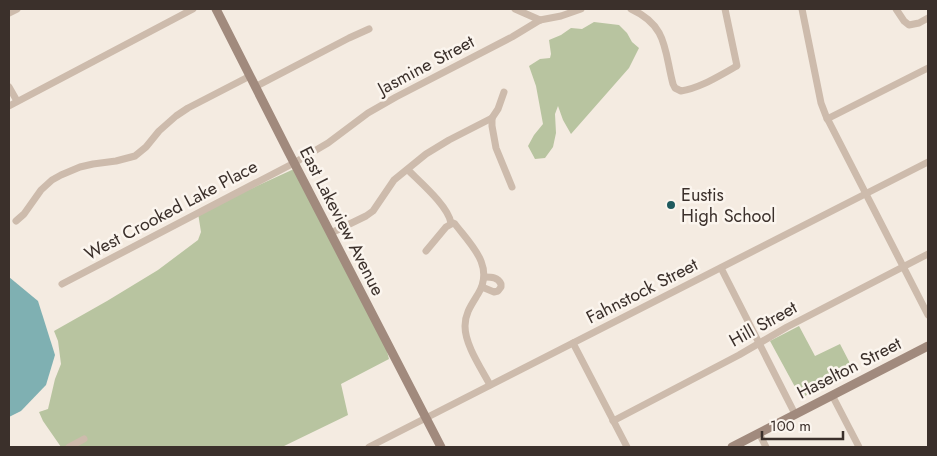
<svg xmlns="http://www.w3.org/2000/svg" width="937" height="456" font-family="Jost,sans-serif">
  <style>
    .green { fill: #b8c4a0 }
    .water { fill: #7fb0b2 }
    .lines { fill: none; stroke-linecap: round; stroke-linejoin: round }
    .street { stroke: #cdbbac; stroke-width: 7 }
    .secondary { stroke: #a18a7d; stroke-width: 9 }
    .poi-dot { fill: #1f5a5e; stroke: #fbf5ee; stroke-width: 2 }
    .labels { text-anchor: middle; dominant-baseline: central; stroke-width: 5; stroke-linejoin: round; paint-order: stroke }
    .street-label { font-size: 18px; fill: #3b302b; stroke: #fbf5ee }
    .poi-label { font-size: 18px; fill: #3b302b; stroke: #fbf5ee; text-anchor: start }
  </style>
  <rect width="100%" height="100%" fill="#f4ebe1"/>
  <g class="green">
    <path d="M 594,22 L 619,25 L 627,33 L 632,42 L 639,48 L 629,68 L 571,134 L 563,120 L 558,106 L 555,114 L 556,133 L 553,147 L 545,158 L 535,159 L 528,146 L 534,135 L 543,124 L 536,86 L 529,66 L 540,59 L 550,58 L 551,54 L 549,40 L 561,35 L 571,28 L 582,29 Z"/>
    <path d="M 294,169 L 385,344 L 389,359 L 341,384 L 348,415 L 282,447 L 107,447 L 106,446 L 104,447 L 61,447 L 43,421 L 39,412 L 48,409 L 55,379 L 61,364 L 58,341 L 54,331 L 107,301 L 158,270 L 198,240 L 201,232 L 198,213 Z"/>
    <path d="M 799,326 L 815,356 L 840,344 L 854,371 L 801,398 L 770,341 Z"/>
  </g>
  <path class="water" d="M 9,277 L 38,301 L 55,355 L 46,385 L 21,411 L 9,417 Z"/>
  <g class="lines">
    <g class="street">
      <path d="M 515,9 L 540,20"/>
      <path d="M 631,9 C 668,26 664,50 673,84 L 675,88 L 681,91 C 701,88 720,75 737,66 L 725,9"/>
      <path d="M 802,9 L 821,103 L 826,116 L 928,315"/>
      <path d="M 896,9 L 904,21 L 909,25 L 919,23 L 928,18"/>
      <path d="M 9,13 L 17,9"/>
      <path d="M 9,87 L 17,101"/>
      <path d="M 255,87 L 349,38 L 369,29"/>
      <path d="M 504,92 L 498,109 L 492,118 L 492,126 L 496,148 L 512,187"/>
      <path d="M 9,106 L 193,9"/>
      <path d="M 827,119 L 928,68"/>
      <path d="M 408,170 C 421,183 448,206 451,223"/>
      <path d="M 16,221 L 24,214 L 41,190 L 52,180 L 61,175 L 80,167 L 93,164 L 116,161 L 135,156 L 146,147 L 159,131 L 176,116 L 188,108 L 250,76"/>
      <path d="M 331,233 L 366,216 L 373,211 L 394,180 L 426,154 L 449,140 L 492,118"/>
      <path d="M 426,251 L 446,227 L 453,223 L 455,224 C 471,245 495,266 478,294 C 472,304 465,313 465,326 C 465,345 481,368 490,385"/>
      <path d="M 721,268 L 795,414"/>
      <path d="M 62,284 L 294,163 L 328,143 L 368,113 L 396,97 L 512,37 L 540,20 L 561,16 L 581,9"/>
      <path d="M 482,287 L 494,292 L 498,291 L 501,287 L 501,284 C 498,277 491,277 485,277"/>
      <path d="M 573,343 L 627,447"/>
      <path d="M 832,395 L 859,447"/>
      <path d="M 613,421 L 739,355 L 787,327 L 928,254"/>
      <path d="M 759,433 L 766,447"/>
      <path d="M 69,447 L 84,439"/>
      <path d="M 369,447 L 928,162"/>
    </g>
    <g class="secondary">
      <path d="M 216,9 L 289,153 L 441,447"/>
      <path d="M 732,447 L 928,346"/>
    </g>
  </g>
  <circle class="poi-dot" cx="671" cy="205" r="5"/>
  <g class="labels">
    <g class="street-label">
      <text transform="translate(426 65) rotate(-28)">Jasmine Street</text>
      <text transform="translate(171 210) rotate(-28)">West Crooked Lake Place</text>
      <text transform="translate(342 221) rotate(63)">East Lakeview Avenue</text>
      <text transform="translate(642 291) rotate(-27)">Fahnstock Street</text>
      <text transform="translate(763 324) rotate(-29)">Hill Street</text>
      <text transform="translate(849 368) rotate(-27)">Haselton Street</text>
    </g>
    <g class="poi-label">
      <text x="681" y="195">Eustis<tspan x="681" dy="21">High School</tspan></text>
    </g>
  </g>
  <rect width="937" height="456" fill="none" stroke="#3b302b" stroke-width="20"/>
  <path d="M762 431v8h81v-8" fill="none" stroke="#3b302b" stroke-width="2.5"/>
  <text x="770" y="431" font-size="15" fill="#3b302b" stroke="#fbf5ee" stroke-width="4" paint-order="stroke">100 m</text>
</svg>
